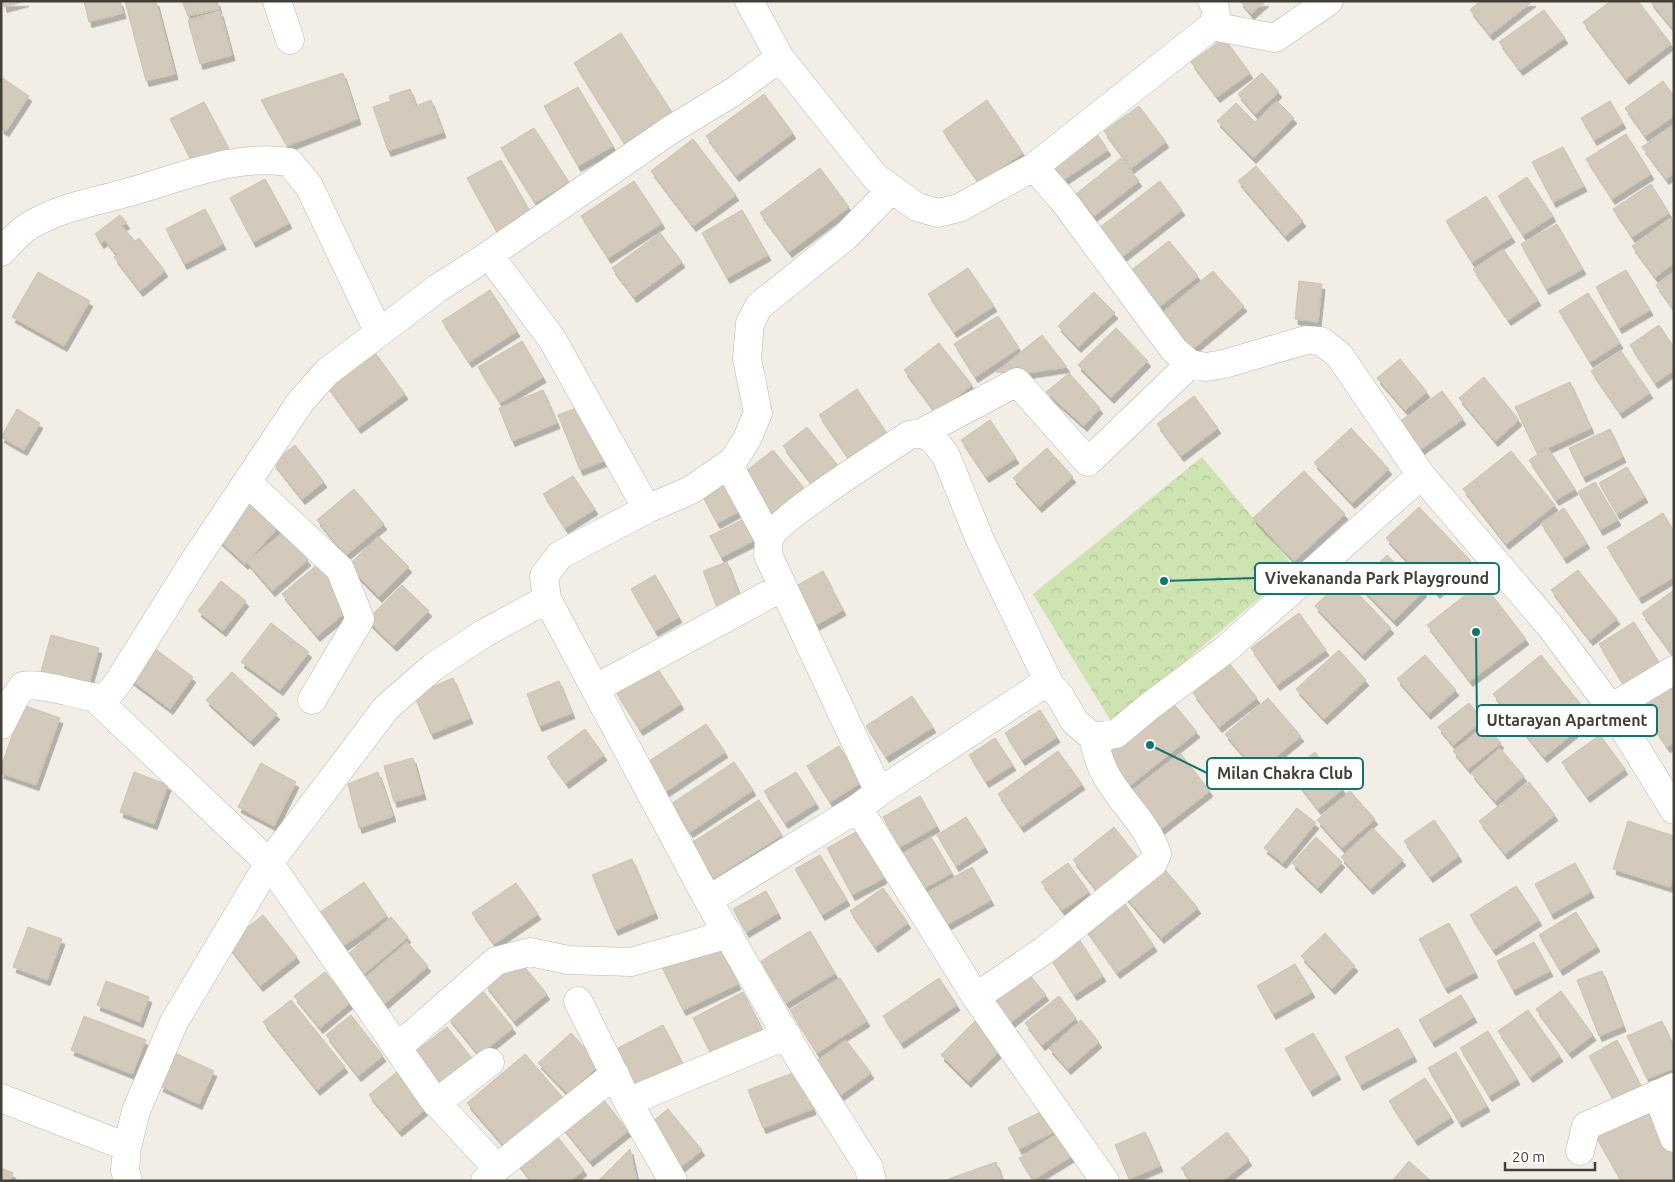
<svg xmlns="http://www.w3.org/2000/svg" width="1675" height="1182" font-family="Ubuntu,sans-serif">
	<defs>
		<pattern id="forest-crowns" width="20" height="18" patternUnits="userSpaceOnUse" patternTransform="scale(1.25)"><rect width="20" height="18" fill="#cde4b1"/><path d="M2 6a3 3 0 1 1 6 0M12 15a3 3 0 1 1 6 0" fill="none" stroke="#b1c599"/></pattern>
		<filter id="shadow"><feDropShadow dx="3" dy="5.5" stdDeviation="0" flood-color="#0004"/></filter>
	</defs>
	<rect width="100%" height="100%" fill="#f2eee6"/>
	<path fill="url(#forest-crowns)" d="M1202 457 1295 568 1112 723 1033 594Z"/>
	<path fill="#d3cabc" stroke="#cdc2b0" filter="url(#shadow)" d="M3 1H26L4 7Z
		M84 1H120L123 13 89 22Z
		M125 1H156L175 74 146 81Z
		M182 1H217L219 9 188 16Z
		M1240 1H1266L1251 14Z
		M1480 1H1533L1490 35 1470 10Z
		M1611 1H1638L1671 44 1626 79 1583 22Z
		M1650 1H1674V30Z
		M1544 10 1565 38 1520 70 1499 42Z
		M220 11 232 55 200 64 188 20Z
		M621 33 673 114 625 144 574 63Z
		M1224 38 1250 73 1217 97 1191 62Z
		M343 73 358 119 287 146 261 100Z
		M1262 73 1279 92 1255 114 1238 94Z
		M1 77 29 96 6 131 1 128Z
		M1663 81 1674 96V116L1645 136 1625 108Z
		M578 87 613 146 578 166 544 106Z
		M410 89 416 106 431 100 443 132 388 151 373 107 391 101 389 96Z
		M764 94 793 133 736 176 706 136Z
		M987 100 1023 153 979 183 943 131Z
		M1277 101 1294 118 1253 158 1217 121 1236 103 1255 122Z
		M1610 101 1623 123 1594 140 1581 118Z
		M204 102 229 149 194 166 170 119Z
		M1139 106 1166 142 1131 168 1104 131Z
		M1674 124V173L1666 179 1642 147Z
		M534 128 569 182 535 203 501 148Z
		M1095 131 1108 150 1062 181 1049 161Z
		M1626 134 1651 174 1612 199 1586 159Z
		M693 139 736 195 693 226 651 171Z
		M1563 147 1584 186 1553 202 1532 162Z
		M1121 158 1139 181 1094 216 1076 194Z
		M501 160 532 215 498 234 467 178Z
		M1256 166 1303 221 1285 236 1238 181Z
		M820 168 849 207 789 252 760 213Z
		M1527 177 1553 216 1523 235 1498 196Z
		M265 179 289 223 253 242 230 198Z
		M634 181 662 223 608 258 581 216Z
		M1160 181 1182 210 1122 257 1099 228Z
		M1651 184 1669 213 1632 237 1613 209Z
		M1486 196 1512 237 1472 262 1446 221Z
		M205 209 223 244 184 264 166 229Z
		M742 210 768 255 727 278 702 233Z
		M120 215 127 223 122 226 135 241 139 238 165 271 140 291 114 257 117 255 105 240 101 243 95 234Z
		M1670 218 1674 223V263L1655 277 1632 246Z
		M1557 224 1583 269 1546 289 1521 244Z
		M660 233 682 262 634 297 612 268Z
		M1169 241 1198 276 1158 308 1129 272Z
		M1503 249 1538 300 1508 320 1473 269Z
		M968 268 994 306 954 332 928 294Z
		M1626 270 1650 310 1619 328 1596 287Z
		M1213 271 1244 306 1193 349 1162 313Z
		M38 272 90 301 64 346 12 317Z
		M1674 272V310L1656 285Z
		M1299 281 1322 284 1318 322 1295 319Z
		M490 290 517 331 469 362 442 321Z
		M1094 292 1115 313 1078 347 1058 326Z
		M1588 293 1620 343 1590 362 1559 311Z
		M998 316 1019 348 975 377 954 344Z
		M1659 325 1674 347V370L1655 383 1630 345Z
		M1116 328 1148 361 1111 398 1078 365Z
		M1042 335 1067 367 1021 374 996 372Z
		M522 341 543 377 500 403 478 367Z
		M939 343 972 385 936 413 904 370Z
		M374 351 405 394 358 428 327 385Z
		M1621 351 1650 393 1620 413 1591 371Z
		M1400 359 1427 392 1405 410 1377 378Z
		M1069 373 1100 408 1084 426 1046 392Z
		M1484 377 1519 420 1495 441 1459 398Z
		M1570 382 1591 428 1537 453 1515 407Z
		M857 389 891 439 853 465 819 415Z
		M543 390 557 423 512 441 499 408Z
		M1442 391 1463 419 1416 453 1395 425Z
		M1194 396 1218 428 1181 456 1157 424Z
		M587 404 609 459 580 470 558 415Z
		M17 409 40 423 24 450 1 437Z
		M990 420 1016 458 986 477 961 440Z
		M807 427 840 468 815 488 783 446Z
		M1351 428 1389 469 1352 503 1314 463Z
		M1610 429 1623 457 1583 477 1569 448Z
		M295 445 324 482 302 499 273 462Z
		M1047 448 1073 477 1039 507 1013 478Z
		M1548 448 1575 489 1556 500 1529 460Z
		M773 450 804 488 772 514 741 475Z
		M1511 451 1555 505 1506 544 1463 489Z
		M1627 467 1645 497 1617 514 1599 483Z
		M1304 471 1345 514 1294 561 1253 518Z
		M573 476 595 509 565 528 543 494Z
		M1595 482 1618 520 1600 530 1578 492Z
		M726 483 740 511 717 523 702 495Z
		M354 489 384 524 346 555 317 520Z
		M256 495 284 521 245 564 217 538Z
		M1419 507 1471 561 1437 593 1386 538Z
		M1564 508 1587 543 1564 558 1541 523Z
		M1663 513 1674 531V577L1639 598 1607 547Z
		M744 519 755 540 721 557 710 536Z
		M283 532 308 560 272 591 247 562Z
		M378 536 409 567 379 597 348 566Z
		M1387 555 1424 591 1394 621 1358 584Z
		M727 562 741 599 717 608 703 571Z
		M317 565 352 607 317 636 282 594Z
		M1578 570 1617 619 1590 640 1551 590Z
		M823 571 843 610 814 626 794 587Z
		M655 575 679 617 655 631 631 589Z
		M1343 578 1391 628 1362 655 1315 606Z
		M221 581 246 601 223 631 198 611Z
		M1482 582 1526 639 1470 681 1427 625Z
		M402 585 429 611 394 646 367 620Z
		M1674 590V657L1642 613Z
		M1299 613 1326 650 1277 685 1251 648Z
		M1634 622 1662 667 1626 689 1599 644Z
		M271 623 309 652 280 690 241 662Z
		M51 635 99 648 88 688 40 675Z
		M154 648 193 677 170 709 130 679Z
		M1339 650 1366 680 1324 719 1296 689Z
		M1425 655 1456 690 1428 714 1397 679Z
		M1541 655 1592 718 1544 757 1493 694Z
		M1230 664 1257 698 1219 727 1193 693Z
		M656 666 681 704 640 730 616 692Z
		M232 672 277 714 251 741 206 700Z
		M453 678 470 718 431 734 414 695Z
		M559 681 572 713 539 726 527 694Z
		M1674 684V743L1667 747 1636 701Z
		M912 696 933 727 886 757 866 726Z
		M1268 698 1301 736 1258 772 1225 734Z
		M1173 703 1197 732 1127 788 1103 758Z
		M1469 703 1483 720 1453 745 1438 727Z
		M23 705 60 718 36 785 1 773V767Z
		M1040 710 1057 737 1022 760 1005 733Z
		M706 724 725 752 665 792 646 763Z
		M1485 725 1501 743 1468 769 1453 751Z
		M585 729 604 755 566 783 547 757Z
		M1600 735 1625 769 1587 797 1562 762Z
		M995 738 1013 765 986 782 969 755Z
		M839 746 862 782 830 802 807 766Z
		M1500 748 1524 776 1495 801 1471 773Z
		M1058 751 1082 784 1021 827 998 794Z
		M1315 752 1343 789 1318 809 1289 772Z
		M1180 753 1210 791 1156 833 1126 795Z
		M413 758 423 794 394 802 384 766Z
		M734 762 753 790 690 832 671 804Z
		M261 763 296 782 274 826 238 807Z
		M134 772 168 785 154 824 120 812Z
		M378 772 393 816 359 828 348 784Z
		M796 772 816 803 785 823 764 791Z
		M1529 782 1555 815 1505 854 1479 821Z
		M1350 791 1375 819 1342 848 1317 820Z
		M920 796 937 826 900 847 883 817Z
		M759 800 782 835 714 878 691 843Z
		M1297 808 1316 823 1283 863 1264 848Z
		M966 817 985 847 956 866 937 835Z
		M1434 820 1459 856 1430 877 1404 841Z
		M1628 821 1674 836V876L1670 887 1613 869Z
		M1114 827 1140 860 1099 893 1073 860Z
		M1373 828 1403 860 1370 889 1341 857Z
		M858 831 884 878 852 895 827 848Z
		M931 837 952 873 925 888 904 853Z
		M1316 837 1342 862 1318 888 1292 863Z
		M820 855 847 900 822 915 795 869Z
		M632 859 655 913 615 930 592 875Z
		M1068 863 1089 892 1062 910 1041 882Z
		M1575 863 1591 892 1551 914 1535 884Z
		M1161 865 1198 908 1161 938 1125 896Z
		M972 867 991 900 945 926 926 893Z
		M364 882 387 916 336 951 313 917Z
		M516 883 538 914 494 944 472 913Z
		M1516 886 1539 920 1493 950 1470 915Z
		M883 888 908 923 875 947 850 911Z
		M766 891 778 913 746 932 733 909Z
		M1123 901 1154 946 1117 973 1085 928Z
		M1576 912 1597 946 1560 970 1539 935Z
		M263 915 297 957 260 986 227 944Z
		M391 917 408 937 357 980 340 961Z
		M1449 923 1475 972 1445 988 1419 939Z
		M28 927 62 939 47 980 13 967Z
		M810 931 835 973 786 1003 761 961Z
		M1075 933 1103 976 1074 995 1046 951Z
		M1325 933 1355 966 1332 989 1301 956Z
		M715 938 738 984 683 1010 661 965Z
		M407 942 428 966 381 1007 360 982Z
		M1534 942 1550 971 1513 990 1497 961Z
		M517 958 547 994 514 1021 485 984Z
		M1295 964 1312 992 1273 1014 1257 986Z
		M1024 968 1046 995 1010 1023 988 996Z
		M1602 971 1623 1026 1599 1036 1577 980Z
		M325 972 350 1003 320 1028 294 996Z
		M840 978 867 1021 817 1053 790 1010Z
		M939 978 957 1005 901 1043 883 1016Z
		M106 981 149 997 140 1022 97 1005Z
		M482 990 513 1028 479 1055 448 1017Z
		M1561 991 1593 1035 1569 1053 1536 1009Z
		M743 992 765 1034 714 1060 693 1018Z
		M1461 995 1474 1017 1432 1042 1419 1020Z
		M1059 996 1076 1018 1042 1045 1025 1023Z
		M291 1000 345 1067 317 1090 263 1022Z
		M1528 1010 1560 1056 1530 1077 1498 1031Z
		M351 1015 383 1056 358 1076 326 1035Z
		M84 1016 146 1040 132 1074 71 1050Z
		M1081 1020 1099 1042 1068 1069 1049 1048Z
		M975 1021 1002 1049 968 1082 941 1055Z
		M1662 1021 1674 1048V1068L1647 1079 1627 1036Z
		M663 1025 683 1064 633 1090 612 1051Z
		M447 1027 475 1062 436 1093 407 1058Z
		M1398 1028 1414 1056 1360 1085 1345 1057Z
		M1488 1031 1517 1079 1489 1096 1460 1048Z
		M571 1033 600 1064 568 1094 538 1063Z
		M1313 1033 1338 1074 1310 1091 1285 1049Z
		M846 1040 871 1073 841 1095 816 1061Z
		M1617 1040 1641 1086 1614 1101 1589 1056Z
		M1456 1052 1487 1106 1459 1122 1428 1068Z
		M175 1053 214 1071 199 1104 160 1086Z
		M525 1054 564 1099 506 1148 467 1103Z
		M398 1071 428 1107 399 1131 369 1095Z
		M798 1071 813 1109 763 1128 748 1090Z
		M1425 1078 1451 1117 1415 1140 1389 1101Z
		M600 1095 628 1131 590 1161 561 1125Z
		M1649 1103 1674 1149V1181H1621L1594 1133Z
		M668 1109 702 1150 680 1168 647 1126Z
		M1045 1110 1056 1131 1019 1149 1008 1128Z
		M1063 1130 1077 1153 1033 1180 1019 1158Z
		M553 1131 584 1170 570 1181H531L516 1161Z
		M1145 1132 1160 1166 1129 1179 1115 1145Z
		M1227 1132 1249 1160 1223 1181H1191L1181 1168Z
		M630 1149 637 1181H598Z
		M1409 1161 1431 1181H1392Z
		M996 1162 1003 1181H943Z
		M1 1168 13 1173 10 1181H1Z"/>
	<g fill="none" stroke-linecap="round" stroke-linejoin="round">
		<defs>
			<path id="minor" d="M277 1 290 40
				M1212 26 1275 38 1329 1
				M780 58 875 177 917 207 938 213 959 208 1034 167 1212 26C1216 17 1218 10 1212 1
				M1034 167 1063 200 1174 350 1190 364 1206 367 1224 364 1306 340 1321 341 1339 355 1421 475
				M1 252C10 243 19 232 29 226 58 208 90 203 122 194 177 180 231 153 289 162L309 186 378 331
				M489 255 552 339 647 509 560 555 544 576 547 599 708 900 798 1056 869 1168 872 1181
				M921 433 1017 382 1088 462 1190 364
				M728 464 769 539
				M247 482 340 569 360 619 312 700
				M647 509 691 490 733 461 747 439 758 413 747 359 750 323 759 306 845 237 892 189
				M596 688 783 587
				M96 699 269 863 433 1099 497 1168
				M1611 708 1674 670
				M1 725 15 697 23 686C45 681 96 703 106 696 111 693 115 686 119 681L193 563 301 401 327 372 438 288 489 255 672 129 733 92 780 58 749 1
				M879 792 768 555C769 550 768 544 769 539 776 519 886 451 909 435L921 433 934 440 946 456 980 540 1050 685
				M858 808 976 997 1105 1181
				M708 900 858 808 879 792 1036 689 1050 685 1060 696 1075 722 1093 737 1116 734 1151 705 1225 650 1421 475 1551 627 1611 708 1674 810
				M976 997 1046 949 1153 863 1157 854C1147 823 1121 803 1106 775 1099 763 1096 750 1093 737
				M578 1001 628 1102 673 1181
				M398 1047 496 961 530 952 568 960 631 962 729 934
				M1657 1094 1674 1138
				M1 1098 127 1147
				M628 1102 787 1035
				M436 1103 490 1062
				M1580 1151 1586 1126 1674 1087
				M128 1181 125 1170 127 1147 136 1111 174 1022 269 863 386 708 433 667 483 634 547 599
				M485 1181 497 1168 615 1074"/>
		</defs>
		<use href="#minor" stroke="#bdb6a9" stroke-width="29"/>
		<use href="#minor" stroke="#fff" stroke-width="28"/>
	</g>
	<path fill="none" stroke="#0f766e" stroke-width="2" d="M1164 581L1255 578M1476 632L1477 721M1150 745L1207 773"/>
	<g fill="#0f766e" stroke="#fff" stroke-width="2">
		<circle cx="1164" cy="581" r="5"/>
		<circle cx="1476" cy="632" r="5"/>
		<circle cx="1150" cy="745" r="5"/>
	</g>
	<g fill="#fff" stroke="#0f766e" stroke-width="2">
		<rect x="1255" y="563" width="244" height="31" rx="5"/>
		<rect x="1477" y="705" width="180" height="31" rx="5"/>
		<rect x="1207" y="758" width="156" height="31" rx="5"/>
	</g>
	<g font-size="16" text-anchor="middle" font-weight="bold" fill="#443f36">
		<text x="1377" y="584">Vivekananda Park Playground</text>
		<text x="1567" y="726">Uttarayan Apartment</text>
		<text x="1285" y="779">Milan Chakra Club</text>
	</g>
	<rect width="1675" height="1182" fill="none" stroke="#443f36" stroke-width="5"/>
	<path d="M1505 1162v8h90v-8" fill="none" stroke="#443f36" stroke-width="2.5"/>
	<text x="1512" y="1162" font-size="15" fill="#443f36" stroke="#ffffff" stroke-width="4" paint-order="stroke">20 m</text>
</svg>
